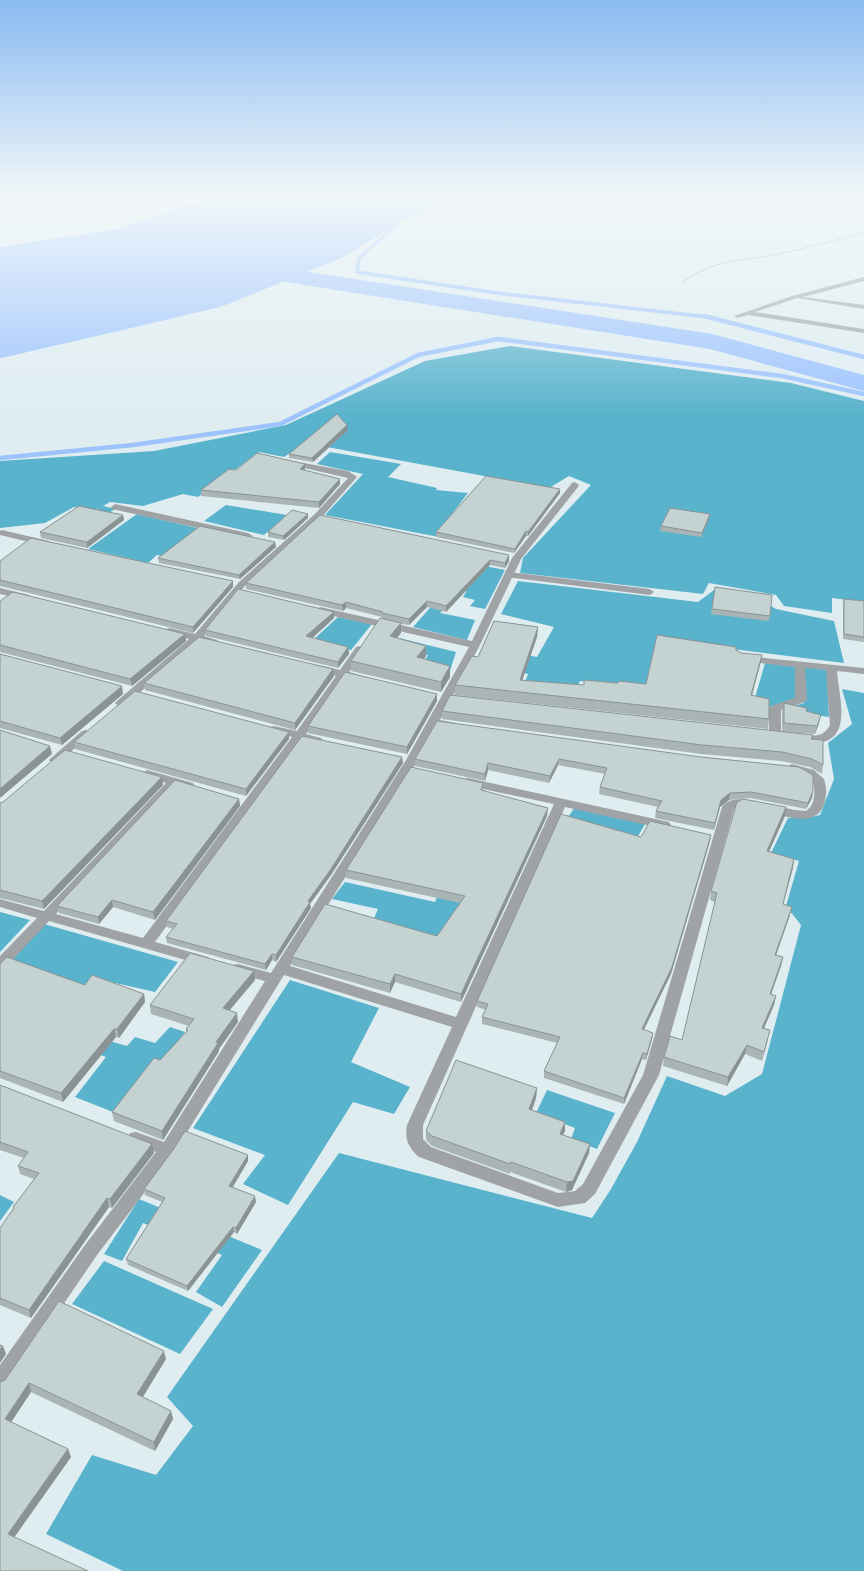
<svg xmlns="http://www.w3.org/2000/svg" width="864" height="1571" font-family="'Varela Round',sans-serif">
	<rect width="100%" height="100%" fill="#dfedf1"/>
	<path fill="#59b3cc" d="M510 346 791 383 864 401V602L832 598V613L784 606 776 595 709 583 703 594 520 573 523 558 591 485 569 476 549 488 305 443 284 457 259 452 198 497 183 494 143 506 110 502 103 506 115 509 93 524 92 514 98 508 92 511 74 507 45 523 0 528V461L154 451 286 425 425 361Z
		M330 452 401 464 388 477 437 488 436 490 468 493 448 519 511 551 325 515 363 474 317 464Z
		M226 505 287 515 264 535 204 521Z
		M137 514 197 528 174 559 157 555 148 563 88 549Z
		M460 561 505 570 485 609 470 606 475 600 463 597 466 592Z
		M518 581 698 602 714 590 757 597 776 609 834 621 844 663 684 643 670 691 580 681 568 705 518 701 528 674 480 665 493 649 537 657 554 627 501 614Z
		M436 601 448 605 440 613 475 620 467 640 413 627Z
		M338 617 372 624 351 650 312 641Z
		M399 638 456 652 449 674 421 667 428 655 394 646Z
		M765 663 796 667 795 699 769 707 712 703 754 701Z
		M805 667 827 670 829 717 781 710 804 703Z
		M842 689 864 693V1571H123L46 1534 92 1455 156 1475 193 1426 167 1397 339 1153 592 1218 611 1189 637 1142 667 1076 725 1096 762 1074 801 925 786 906 799 861 771 853 788 818H806L820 815 834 779 828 743 852 724Z
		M575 807 645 824 637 838 566 820Z
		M446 871 460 903 418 984 372 923 378 909 332 899 345 882 435 902Z
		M0 912 30 920 0 952Z
		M44 924 178 962 155 992 93 978 81 987 10 962Z
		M290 980 379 1008 351 1062 410 1087 394 1114 353 1102 288 1205 243 1184 265 1155 193 1128Z
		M170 1027 185 1032 162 1061 113 1112 75 1097 106 1057 53 1038 75 1031 127 1046 135 1037 155 1043Z
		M547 1090 615 1113 597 1149 571 1139 575 1128 536 1113Z
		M0 1195 14 1202 0 1221Z
		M139 1199 262 1250 222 1307 196 1292 222 1255 143 1223 122 1261 104 1254Z
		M104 1261 213 1309 180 1354 72 1304Z"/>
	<path fill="#9cc3fe" d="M215 196H468L394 223 342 256 221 305 0 356V247L117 229Z"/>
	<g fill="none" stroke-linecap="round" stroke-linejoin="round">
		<path stroke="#9cc3fe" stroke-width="3.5" d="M169 317 221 305 342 256 395 223 397 224 359 258 357 272 497 293 708 317"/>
		<path stroke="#9cc3fe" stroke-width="4.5" d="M704 316 864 357
			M0 356 173 316
			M0 458 133 445 280 424 418 355 498 339 782 376 864 394"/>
		<path fill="#9cc3fe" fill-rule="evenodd" d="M231 260 712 334 864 375V391L710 349 223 272 220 267 223 262Z"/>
		<path stroke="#7f888b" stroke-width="1" stroke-dasharray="1.5 1" stroke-linecap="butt" d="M827 196 864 206
			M683 282C713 259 742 261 778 254 807 248 835 240 864 233"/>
		<path fill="#9fa3a6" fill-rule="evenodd" d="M509 572 650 589 654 592 650 595 506 577V573Z"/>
		<path fill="#9fa3a6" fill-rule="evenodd" d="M864 277V281L803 297 864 305V309L797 298 755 312 864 329V333L748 315 737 318 734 316 792 296Z
			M287 460 348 471 357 477 321 518 245 586 204 636 217 640 218 642 217 644 213 645 199 642 125 705H117L115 703 117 701 189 639 166 633 165 631 166 629 170 628 195 634 239 582 315 514 348 478 287 464Z
			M575 482 579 485 578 487 521 559 480 645 440 720 456 723 458 725 452 728 436 726 418 760 290 966 456 1017 554 804 464 785 462 782 464 779 468 778 669 822 671 825 669 828 665 829 565 807 423 1125V1139L431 1147 558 1193 575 1191 583 1184 643 1075 722 807C729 797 745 799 755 801L757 804 755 807H739L734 809 659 1075 595 1194 585 1203 558 1207 419 1157C409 1148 404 1139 407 1125L452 1027 284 975 173 1155 97 1255 7 1387 0 1390V1365L85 1245 156 1152 130 1143 128 1138 130 1133 136 1132 164 1142 265 981 233 973 231 969 233 965 238 964 271 973 406 760 469 647 320 613 315 610 320 607 472 641 512 558 572 483Z
			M115 504 248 533 253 536 248 539 112 509 111 507Z
			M2 530 49 541 51 543 46 546 0 535V531Z
			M0 588 29 595 31 597 26 600 0 594Z
			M360 646 365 649 349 672 362 676 363 678 358 681 345 678 306 734 321 738 323 740 321 742 317 743 302 740 155 942 208 957 210 960 208 963 203 965 49 921 5 968 0 970V956L37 918 0 907V899L44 911 166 783 143 777 141 774 147 770 193 783 195 786 189 790 176 786 56 914 143 938 292 737 270 731 268 729 270 727 274 726 297 731 336 676 314 670 313 668 314 666 318 665 340 670 356 647Z
			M746 656 864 668V674L837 671C839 698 854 742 814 743 807 743 794 743 790 738 799 727 819 746 830 725L826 670 805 668 807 700 805 702 781 710V735L779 737H771L769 735V708L771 706 795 698V667L742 661 741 659Z
			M86 730 92 733 90 735 59 762H51L49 760 51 758 82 731Z
			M792 764 814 770 824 779C827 788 827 798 823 807 813 828 784 816 767 811L765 808 771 804 794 810 806 811C816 805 815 790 813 780L803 774 788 771 786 768Z"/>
	</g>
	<path fill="#a9b5b5" d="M348 430 313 462 289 458V454Z
		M236 470H305H304L340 479V484L319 508 201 496V490Z
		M560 493 528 536H526L514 553 436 537V532Z
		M308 514V518L284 540 268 537V532Z
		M710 514 709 519 701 537 660 531 661 526Z
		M123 515 124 520 87 548 41 538 40 532Z
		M275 542 276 547 240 579 159 563 158 558Z
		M509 555V561L505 568 490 565 446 612 427 607 409 625 401 624V633L397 638 426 646V656L424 659 450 677 441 692 351 671V661L382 619V617L346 608 343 611 246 589V583Z
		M0 561 233 587 193 633 0 586Z
		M715 587 772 595 769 621 711 614Z
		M844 599 864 601V642L843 639V604Z
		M0 601 185 634 186 641 132 686 0 652Z
		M334 618 312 638 348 647 349 654 338 668 206 636 205 630Z
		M538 627 537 637 522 680 584 685 618 683 646 684 736 650 760 665 752 696 769 719 768 729 455 695V685L478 657Z
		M0 654 123 694 62 745 0 728Z
		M334 676 295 730 145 690 144 683Z
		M437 694V701L407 754 308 733V726Z
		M784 703 806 711 819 723 815 734 782 732V712Z
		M442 711 812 740 823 765 822 774 810 767 781 761 701 754 442 719Z
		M437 721 813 791 812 798 806 809 750 798 729 800 720 807 714 830 655 818 656 811 658 807 599 794 600 787 605 774 558 765 549 783 488 770 485 781 415 766V759Z
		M289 739 246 796 75 749 74 742Z
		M402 757 403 763 331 875 310 904 311 908 276 962 272 960 266 970 167 943 166 937 173 929 167 927 166 921Z
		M483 783V790L547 816 461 1002 395 982 390 993 292 965V957L437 936 460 903 346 878V870Z
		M163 785 44 909 0 898V803Z
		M239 799 240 806 155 920 113 907 99 924 59 913 57 906Z
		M785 816 769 852 793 868 783 904 790 915 776 955 783 957 781 966 771 994 776 996 774 1005 764 1028 768 1040 762 1061 745 1054 727 1086 663 1066 664 1057 682 1040 715 902 710 900 711 891Z
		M711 835 710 841 671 974 644 1030 653 1033 652 1039 646 1060 642 1059 624 1104 544 1078V1071L557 1043 482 1024V1017L486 1010 477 1007V1001L641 837Z
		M0 964 85 985 144 994 145 1002 119 1038 116 1037 63 1102 0 1078Z
		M254 971 255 980 229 1010 238 1022 219 1049V1051L163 1140 114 1121 112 1112 160 1060 186 1033V1029L189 1026 151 1014 150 1005Z
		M0 1085 154 1153 112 1208 109 1207 31 1318 0 1305V1228L13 1209V1207L34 1179 20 1174 18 1166 24 1158 0 1150Z
		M537 1088 536 1098 532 1110 565 1122V1131L563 1135 589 1153 572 1190 566 1192 510 1172V1174L432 1146 426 1140V1131Z
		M248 1155V1161L232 1187 256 1202 237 1234 234 1232 188 1291 128 1265 126 1259 162 1202 145 1195 144 1189Z
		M166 1359 143 1397 171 1411 173 1419 155 1451 31 1392 11 1422 68 1449 71 1457 14 1537 0 1571V1382Z"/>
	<path fill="#899393" d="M347 425 348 430 313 462 312 458Z
		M305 464V470L300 474V469Z
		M340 479V484L319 508V502Z
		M560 489V493L528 536V532Z
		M308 514V518L284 540 283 536Z
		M710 514 709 519 701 537 702 533Z
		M123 515 124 520 87 548V542Z
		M526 531V536L514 553 515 549Z
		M275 542 276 547 240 579 239 575Z
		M509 555V561L505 568V563Z
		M490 560V565L446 612V606Z
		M233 581V587L193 633V627Z
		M427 601V607L409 625V619Z
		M346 602V608L343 611 342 605Z
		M334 612V618L307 643 306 636Z
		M401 623V633L390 646V636Z
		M538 627 537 637 519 690 520 680Z
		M185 634 186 641 132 686 130 679Z
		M426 646V656L417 668V657Z
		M348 647 349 654 338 668V662Z
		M762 655 760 665 749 705 751 695Z
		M450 666V677L441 692V682Z
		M333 669 334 676 295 730V723Z
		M122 686 123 694 62 745 60 738Z
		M437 694V701L407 754V747Z
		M821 715 819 723 815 734 817 726Z
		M289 732V739L246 796V789Z
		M50 746 52 754 0 798V789Z
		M402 757 403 763 331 875 310 904 311 908 276 962V955L308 901Z
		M559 759 558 765 549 783 550 776Z
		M488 763V770L485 781V774Z
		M162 777 163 785 44 909 42 901Z
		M813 791 812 798 806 809 808 803Z
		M730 793 729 800 720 807 714 830 715 823 721 800Z
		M239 799 240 806 155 920 153 912Z
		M786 807 785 816 765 860 767 851Z
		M548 808 547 816 461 1002V994Z
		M711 835 710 841 671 974 641 1035 642 1029Z
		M794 859 793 868 781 912 783 904Z
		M112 900 113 907 99 924 98 917Z
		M792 907 790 915 773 964 775 955Z
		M272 954V960L266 970 265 964Z
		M783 957 781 966 768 1003 770 994Z
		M254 971 255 980 224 1017 223 1008Z
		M395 974V982L390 993V984Z
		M144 994 145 1002 119 1038 117 1029Z
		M776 996 774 1005 760 1037 762 1028Z
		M237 1013 238 1022 219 1049V1051L163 1140 162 1131 216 1042Z
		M114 1029 116 1037 63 1102 61 1093Z
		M653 1033 652 1039 646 1060 647 1054Z
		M747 1045 745 1054 727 1086 728 1077Z
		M643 1053 642 1059 624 1104V1098Z
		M537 1088 536 1098 529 1119V1109Z
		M565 1122V1131L559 1143 560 1134Z
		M152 1144 154 1153 112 1208 110 1199Z
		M590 1144 589 1153 572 1190 566 1192 567 1182Z
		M248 1155V1161L230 1192 229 1186Z
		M255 1196 256 1202 237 1234 236 1228Z
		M107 1198 109 1207 31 1318 29 1310Z
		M233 1227 234 1232 188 1291 187 1286Z
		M3 1346 6 1354 0 1363V1350Z
		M164 1351 166 1359 139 1403 137 1394Z
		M29 1383 31 1392 8 1427 5 1419Z
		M171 1411 173 1419 155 1451 154 1442Z
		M68 1449 71 1457 11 1542 8 1534Z"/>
	<path fill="#c4d2d2" stroke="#899393" d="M337 414 347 425 312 458 289 454Z
		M257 453 305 464 300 469 340 479 319 502 201 490 229 469 236 470Z
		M486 476 560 489 528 532 526 531 515 549 436 532Z
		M79 506 123 515 87 542 40 532Z
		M670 508 710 514 702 533 661 526Z
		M292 510 308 514 283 536 268 532Z
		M320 515 509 555 505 563 490 560 446 606 427 601 409 619 382 613 383 612 346 602 342 605 246 583Z
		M200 526 275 542 239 575 158 558Z
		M31 538 233 581 193 627 0 580V561Z
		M715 587 772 595 770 616 712 609Z
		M238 589 334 612 306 636 348 647 338 662 205 630Z
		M13 592 185 634 130 679 0 645V601Z
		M844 599 864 601V637L844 634Z
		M380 618 401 623 390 636 426 646 417 657 450 666 441 682 351 661Z
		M494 621 538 627 520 680 584 685V680L618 683 619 681 646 684 657 635 736 647V650L741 653 762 655 751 695 769 699V719L455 685 472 656 478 657Z
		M199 637 333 669 295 723 144 683Z
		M0 654 122 686 60 738 0 721Z
		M345 672 437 694 407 747 308 726Z
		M135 691 289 732 246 789 74 742Z
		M450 695 813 735 811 739 823 740V765L812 759 782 752 702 745 442 711Z
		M784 703 807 708 806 711 821 715 817 726 784 723Z
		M437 721 701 757 799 767 813 775V791L808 803 751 792 730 793 721 800 715 823 656 811 662 801 600 787 607 768 559 759 550 776 488 763 485 774 415 759Z
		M0 730 50 746 0 789Z
		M302 736 402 757 331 869 308 901 310 902 276 955 272 954 265 964 166 937 177 924 166 921Z
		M65 750 162 777 42 901 0 890V803L3 802Z
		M411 767 483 783 481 790 548 808 461 994 395 974 390 984 292 957 325 904 437 936 465 896 346 870Z
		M175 780 239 799 153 912 112 900 98 917 57 906Z
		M743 799 786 807 767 851 794 859 783 904 792 907 775 955 783 957 770 994 776 996 762 1028 770 1030 764 1052 747 1045 728 1077 664 1057 670 1036 682 1040 717 893 711 891 737 802Z
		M561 814 641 837 650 821 711 835 672 967 642 1029 653 1033 647 1054 643 1053 624 1098 544 1071 560 1037 482 1017 488 1004 477 1001Z
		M190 953 254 971 223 1008 237 1013 216 1042 218 1043 162 1131 112 1112 154 1058 160 1060 188 1030 186 1029 194 1019 150 1005Z
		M7 957 85 985 92 975 144 994 117 1029H114L61 1093 0 1071V964Z
		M456 1060 537 1088 529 1109 565 1122 560 1134 590 1144 573 1181 567 1182 511 1162 510 1164 432 1136 426 1131Z
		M0 1085 152 1144 110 1199 107 1198 29 1310 0 1298V1228L14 1208 13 1207 39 1173 18 1166 28 1152 0 1142Z
		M185 1131 248 1155 229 1186 255 1196 236 1228 233 1227 187 1286 126 1259 165 1198 144 1189 173 1150Z
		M59 1301 164 1351 137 1394 171 1411 154 1442 29 1383 5 1419 68 1449 8 1534 88 1571H0V1382L5 1380Z
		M0 1345 3 1346 0 1350Z"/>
	<linearGradient id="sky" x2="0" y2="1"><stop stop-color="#89baf1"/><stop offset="0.47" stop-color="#f1f7f9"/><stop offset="1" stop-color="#f1f7f9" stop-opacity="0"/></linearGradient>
	<rect width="864" height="416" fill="url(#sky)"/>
</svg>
